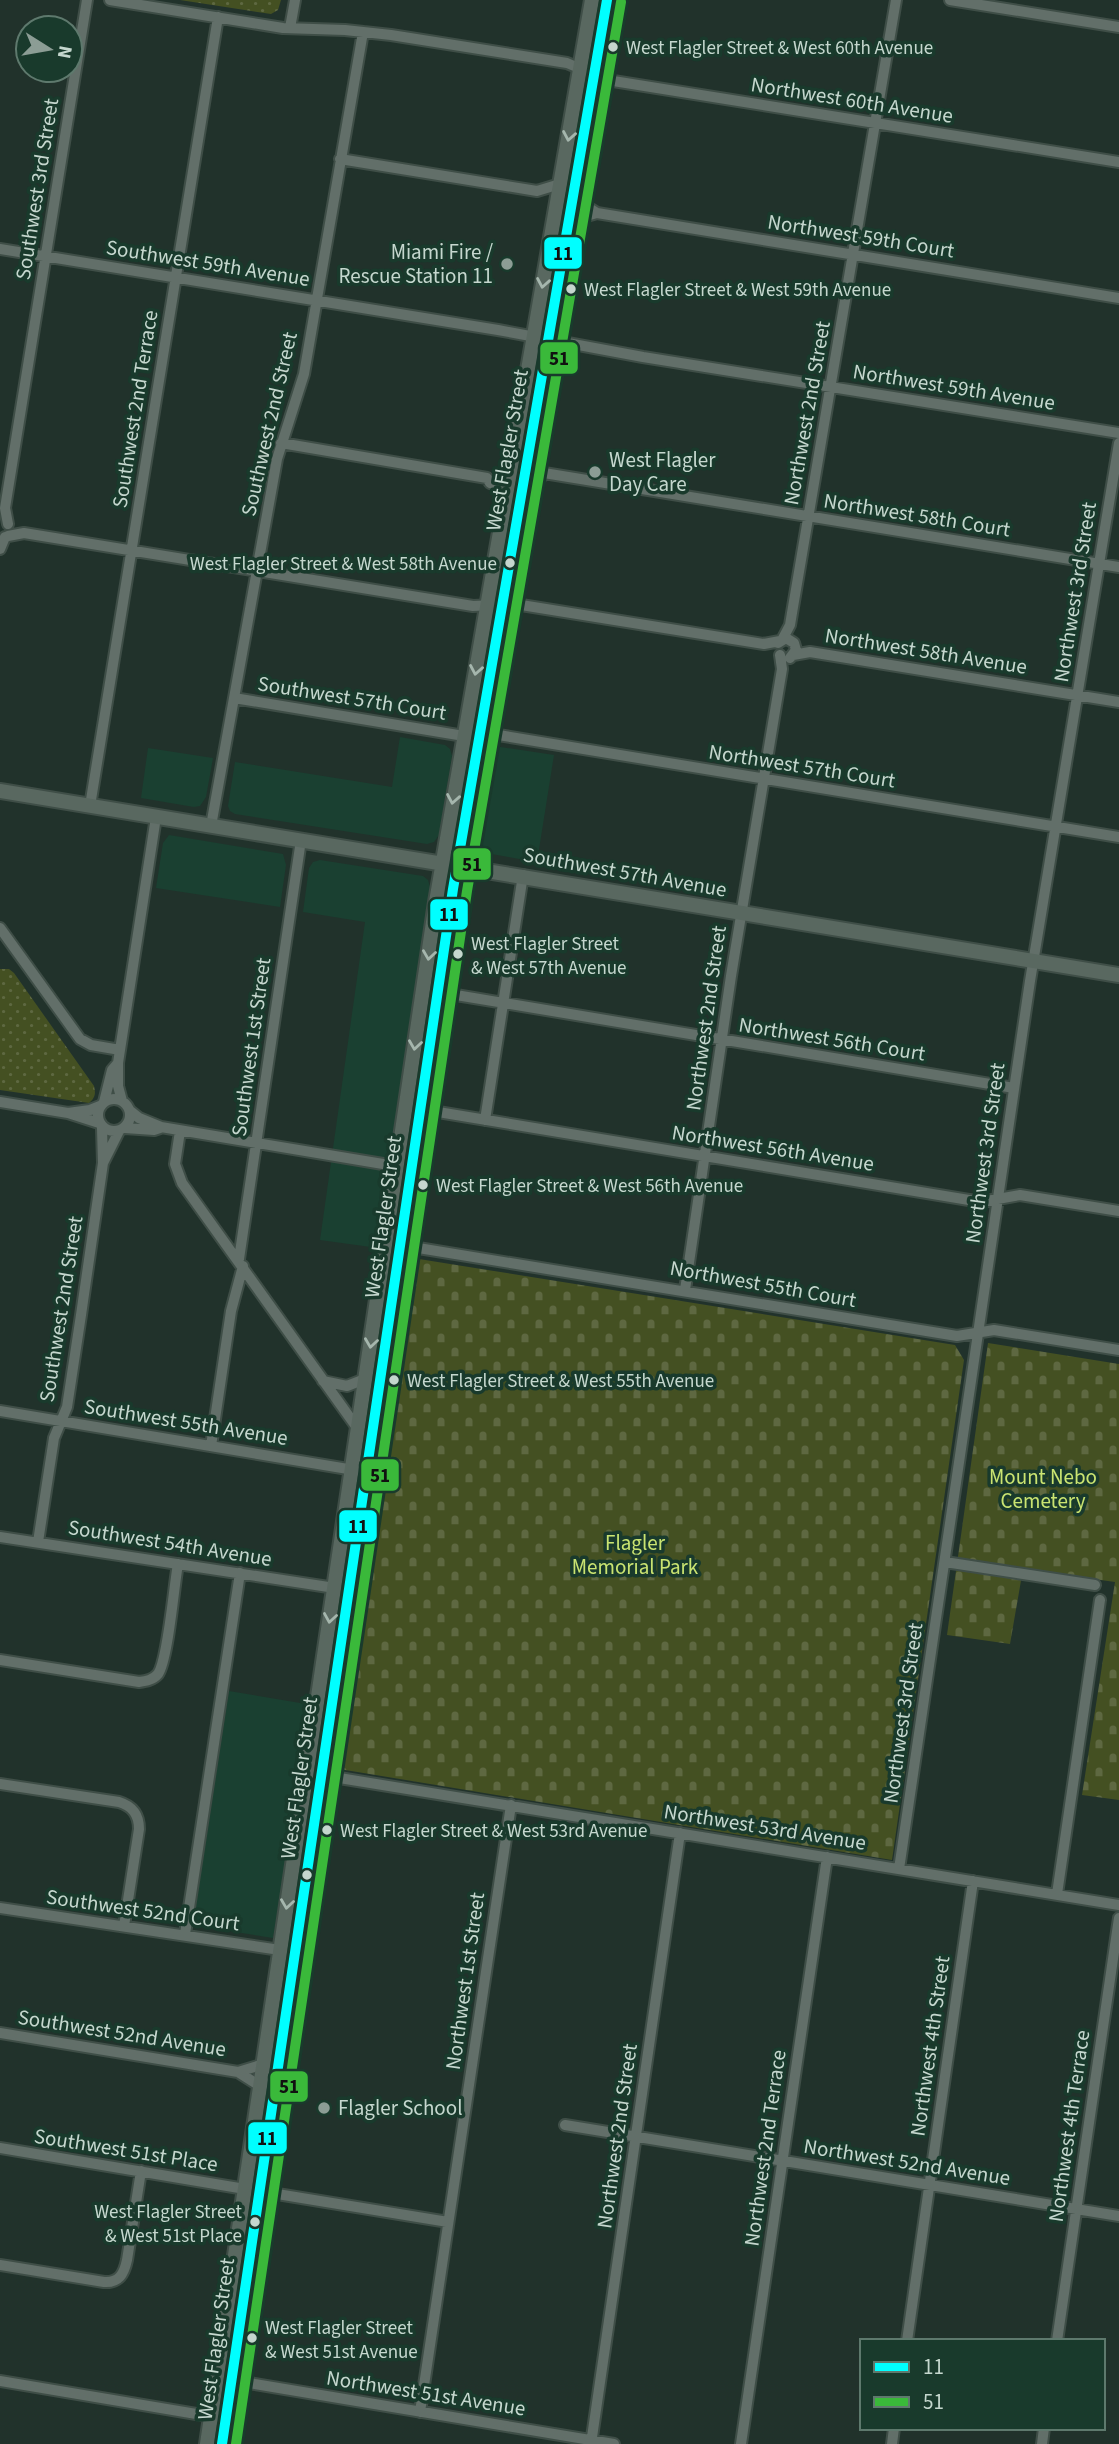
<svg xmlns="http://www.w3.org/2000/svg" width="1119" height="2444" font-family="'Source Sans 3',sans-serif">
	<defs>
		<pattern id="cemetery-stones" width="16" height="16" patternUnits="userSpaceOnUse" patternTransform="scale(1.75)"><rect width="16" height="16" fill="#445022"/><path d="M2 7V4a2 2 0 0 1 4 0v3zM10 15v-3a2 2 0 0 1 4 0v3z" fill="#5e6841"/></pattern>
		<pattern id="park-dots" width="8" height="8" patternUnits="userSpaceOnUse" patternTransform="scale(1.75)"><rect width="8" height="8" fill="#445022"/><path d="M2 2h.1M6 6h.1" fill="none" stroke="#5e6841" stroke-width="1.8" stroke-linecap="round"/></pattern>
	</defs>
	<rect width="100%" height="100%" fill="#21322b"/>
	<path fill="#1a4031" d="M400 737 445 745 450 749 452 756 439 835 434 842 427 844 235 814 230 811 228 806 235 762 392 787Z
		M494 746 554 755 537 862 480 852 473 849 470 842 485 756 488 749Z
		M148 748 213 758 206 797 200 806 194 807 141 798Z
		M169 835 283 854 286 865 280 907 156 888 163 843Z
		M320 860 423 876 428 880 430 887 378 1248 320 1240 365 922 303 912 309 868 313 862Z
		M229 1691 312 1705 273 1938 193 1925Z"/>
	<path fill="url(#cemetery-stones)" d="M419 1259 955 1345 964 1360 892 1860 333 1768 406 1267Z
		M988 1343 1119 1364V1800L1082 1795 1115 1582 1023 1569 1010 1644 947 1635Z"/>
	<path fill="url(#park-dots)" d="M180 0H281L278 10 271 14Z
		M0 969H9L14 973 94 1086C96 1094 95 1098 89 1103L0 1090Z"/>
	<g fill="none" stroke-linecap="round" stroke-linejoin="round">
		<defs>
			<path id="street" d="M110 0 283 28 345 30 391 35 567 63 607 80 1119 162
				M950 0 1119 27
				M290 28 295 0
				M340 159 537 191 560 184
				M573 198 597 213
				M569 221 597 213 1119 298
				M0 249 498 330 643 357 1119 433
				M281 443 487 478 490 483 507 489
				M524 481 541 477 544 473 1119 567
				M8 524 5 508 87 0
				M8 536 24 533 473 606 515 604 764 644 780 641
				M0 549 5 537
				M782 640 790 625 792 613 896 0
				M778 643 786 638 794 643 796 650 790 658
				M793 655 810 652 1119 702
				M234 698 464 736
				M480 732 1119 837
				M90 806 218 17
				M211 826 277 459 304 374 363 32
				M0 928 80 1039 91 1045 120 1050
				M438 992 1014 1088
				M98 1115a16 16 0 1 1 32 0a16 16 0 1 1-32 0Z
				M122 1101 118 1086V1063L156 817
				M0 1102 68 1113 99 1123
				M104 1102 112 1070 118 1063
				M420 1109 981 1202 1020 1195 1119 1211
				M129 1110 139 1118 161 1127 383 1164 397 1169
				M68 1113 90 1110 100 1106
				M485 1120 523 875
				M125 1128 154 1130 160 1128
				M180 1131 175 1164 182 1183 358 1429
				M103 1163 119 1131
				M400 1245 957 1336 994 1330 1119 1350
				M239 1259 301 840
				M685 1290 731 976 782 669 780 655
				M323 1381 347 1386 365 1379
				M0 1411 366 1472
				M211 1446 231 1311 243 1266
				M0 1537 335 1588
				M38 1542 54 1438 67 1407 81 1315 103 1163 102 1128
				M945 1562 1095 1585
				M0 1660 139 1682C146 1681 153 1680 158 1674 168 1660 174 1585 178 1564
				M321 1775 1119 1905
				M0 1784 119 1802C132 1806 139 1814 139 1829L124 1926
				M899 1869 1030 981 1119 443
				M1057 1894 1100 1600
				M0 1908 280 1950
				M185 1934 240 1573
				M0 2033 238 2072 260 2086
				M238 2072 264 2064
				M565 2125 1119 2216
				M0 2148 245 2189
				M259 2191 448 2222
				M0 2265 104 2282C119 2283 124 2274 127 2260L141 2171
				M907 2341 973 1881
				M1057 2341 1119 1918
				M231 2380 614 2444
				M0 2381 226 2419
				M420 2412 511 1805
				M591 2444 680 1833
				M741 2444 827 1857
				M892 2444 894 2428
				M1042 2444 1044 2428"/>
			<path id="secondary" d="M0 791 1119 975
				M207 2444 436 902 592 0
				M222 2444 453 889 607 0"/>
		</defs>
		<use href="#street" stroke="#3f4e47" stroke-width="14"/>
		<use href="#secondary" stroke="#3f4e47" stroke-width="18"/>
		<use href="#street" stroke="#626f69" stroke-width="10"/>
		<use href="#secondary" stroke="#596860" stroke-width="14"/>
		<defs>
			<path id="bus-1" d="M222 2444 453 889 607 0"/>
			<path id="bus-2" d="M236 2444 467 891 621 2"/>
		</defs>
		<use href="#bus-1" stroke="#193a2c" stroke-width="16"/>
		<use href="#bus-2" stroke="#193a2c" stroke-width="16"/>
		<use href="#bus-1" stroke="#0ff" stroke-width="10"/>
		<use href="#bus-2" stroke="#3ab93a" stroke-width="10"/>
	</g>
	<defs><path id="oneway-chevron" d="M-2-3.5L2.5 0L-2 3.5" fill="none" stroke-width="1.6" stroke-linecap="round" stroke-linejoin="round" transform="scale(1.75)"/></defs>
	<g stroke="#a5b6ad">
		<use href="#oneway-chevron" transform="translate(569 136) rotate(100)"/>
		<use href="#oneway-chevron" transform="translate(543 283) rotate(100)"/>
		<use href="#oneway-chevron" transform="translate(476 670) rotate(100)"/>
		<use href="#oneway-chevron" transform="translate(453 799) rotate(100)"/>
		<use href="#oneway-chevron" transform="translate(429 955) rotate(98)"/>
		<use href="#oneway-chevron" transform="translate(415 1045) rotate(98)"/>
		<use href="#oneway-chevron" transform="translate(371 1343) rotate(98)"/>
		<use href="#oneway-chevron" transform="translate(330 1618) rotate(99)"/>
		<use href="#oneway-chevron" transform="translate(287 1904) rotate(98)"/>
	</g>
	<g fill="#c5d7ce" stroke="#193a2c" stroke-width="2.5">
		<circle cx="613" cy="47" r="6"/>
		<circle cx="571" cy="289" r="6"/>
		<circle cx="510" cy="563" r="6"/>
		<circle cx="458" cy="954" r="6"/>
		<circle cx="423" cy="1185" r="6"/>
		<circle cx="394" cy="1380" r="6"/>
		<circle cx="327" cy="1830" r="6"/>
		<circle cx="307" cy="1875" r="6"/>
		<circle cx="255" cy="2222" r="6"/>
		<circle cx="252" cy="2338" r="6"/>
	</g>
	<g fill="#8c9d95" stroke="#193a2c" stroke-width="2.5">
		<circle cx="507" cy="264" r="7"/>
		<circle cx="595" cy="472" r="7"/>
		<circle cx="324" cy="2108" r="7"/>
	</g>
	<g text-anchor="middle" stroke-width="7" stroke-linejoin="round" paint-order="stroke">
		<g font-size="19" fill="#c5d7ce" stroke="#193a2c" text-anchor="start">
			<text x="626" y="54">West Flagler Street &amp; West 60th Avenue</text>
			<text x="584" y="296">West Flagler Street &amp; West 59th Avenue</text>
			<text x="497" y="570" text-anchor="end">West Flagler Street &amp; West 58th Avenue</text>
			<text x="471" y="950">West Flagler Street<tspan x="471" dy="24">&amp; West 57th Avenue</tspan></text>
			<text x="436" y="1192">West Flagler Street &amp; West 56th Avenue</text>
			<text x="407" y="1387">West Flagler Street &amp; West 55th Avenue</text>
			<text x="340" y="1837">West Flagler Street &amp; West 53rd Avenue</text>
			<text x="242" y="2218" text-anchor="end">West Flagler Street<tspan x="242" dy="24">&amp; West 51st Place</tspan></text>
			<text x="265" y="2334">West Flagler Street<tspan x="265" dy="24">&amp; West 51st Avenue</tspan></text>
		</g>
		<g font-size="21" fill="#c5d7ce" stroke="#193a2c">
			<text transform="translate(852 100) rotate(9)" y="7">Northwest 60th Avenue</text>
			<text transform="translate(37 189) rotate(-81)" y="7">Southwest 3rd Street</text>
			<text transform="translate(861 236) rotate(9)" y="7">Northwest 59th Court</text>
			<text transform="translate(208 263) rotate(9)" y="7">Southwest 59th Avenue</text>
			<text transform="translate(954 387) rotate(9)" y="7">Northwest 59th Avenue</text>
			<text transform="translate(135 409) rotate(-81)" y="7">Southwest 2nd Terrace</text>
			<text transform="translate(807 413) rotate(-80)" y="7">Northwest 2nd Street</text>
			<text transform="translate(269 424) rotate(-77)" y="7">Southwest 2nd Street</text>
			<text transform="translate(507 450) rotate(-80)" y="7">West Flagler Street</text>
			<text transform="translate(917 515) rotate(9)" y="7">Northwest 58th Court</text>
			<text transform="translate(1075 592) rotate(-81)" y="7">Northwest 3rd Street</text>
			<text transform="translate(926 651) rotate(9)" y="7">Northwest 58th Avenue</text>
			<text transform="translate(352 698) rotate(9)" y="7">Southwest 57th Court</text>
			<text transform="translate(802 766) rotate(9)" y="7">Northwest 57th Court</text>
			<text transform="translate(625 872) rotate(10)" y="7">Southwest 57th Avenue</text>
			<text transform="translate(706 1018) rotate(-82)" y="7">Northwest 2nd Street</text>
			<text transform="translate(832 1039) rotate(9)" y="7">Northwest 56th Court</text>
			<text transform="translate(251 1047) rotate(-82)" y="7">Southwest 1st Street</text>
			<text transform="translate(773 1148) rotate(9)" y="7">Northwest 56th Avenue</text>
			<text transform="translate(985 1153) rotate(-82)" y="7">Northwest 3rd Street</text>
			<text transform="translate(383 1217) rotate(-82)" y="7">West Flagler Street</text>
			<text transform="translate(763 1284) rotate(10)" y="7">Northwest 55th Court</text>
			<text transform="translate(61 1309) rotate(-81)" y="7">Southwest 2nd Street</text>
			<text transform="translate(186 1422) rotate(9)" y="7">Southwest 55th Avenue</text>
			<text transform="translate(170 1543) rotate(9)" y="7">Southwest 54th Avenue</text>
			<text transform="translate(903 1713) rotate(-82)" y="7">Northwest 3rd Street</text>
			<text transform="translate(299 1778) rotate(-82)" y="7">West Flagler Street</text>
			<text transform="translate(765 1827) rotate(9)" y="7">Northwest 53rd Avenue</text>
			<text transform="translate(143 1910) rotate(8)" y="7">Southwest 52nd Court</text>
			<text transform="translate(465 1981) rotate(-82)" y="7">Northwest 1st Street</text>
			<text transform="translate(122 2033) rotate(9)" y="7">Southwest 52nd Avenue</text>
			<text transform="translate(930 2046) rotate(-82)" y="7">Northwest 4th Street</text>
			<text transform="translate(1069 2126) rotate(-82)" y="7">Northwest 4th Terrace</text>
			<text transform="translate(617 2136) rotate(-82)" y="7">Northwest 2nd Street</text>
			<text transform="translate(765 2148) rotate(-82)" y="7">Northwest 2nd Terrace</text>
			<text transform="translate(126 2150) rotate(9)" y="7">Southwest 51st Place</text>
			<text transform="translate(907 2162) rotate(9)" y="7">Northwest 52nd Avenue</text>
			<text transform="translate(216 2339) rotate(-82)" y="7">West Flagler Street</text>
			<text transform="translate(426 2393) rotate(9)" y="7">Northwest 51st Avenue</text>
		</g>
		<g font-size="21" fill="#c5d7ce" stroke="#193a2c" text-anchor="start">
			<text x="493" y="259" text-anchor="end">Miami Fire /<tspan x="493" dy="24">Rescue Station 11</tspan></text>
			<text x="609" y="467">West Flagler<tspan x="609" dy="24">Day Care</tspan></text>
			<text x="338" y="2115">Flagler School</text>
		</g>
		<g font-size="21" fill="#cae471" stroke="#193a2c">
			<text x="1043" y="1484">Mount Nebo<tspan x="1043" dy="24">Cemetery</tspan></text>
			<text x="635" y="1550">Flagler<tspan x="635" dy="24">Memorial Park</tspan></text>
		</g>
	</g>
	<g stroke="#193a2c" stroke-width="2.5">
		<rect x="543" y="236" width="40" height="34" rx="7" fill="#0ff"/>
		<rect x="539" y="341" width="40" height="34" rx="7" fill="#3ab93a"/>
		<rect x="452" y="847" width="40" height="34" rx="7" fill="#3ab93a"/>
		<rect x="429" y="898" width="40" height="33" rx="7" fill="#0ff"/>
		<rect x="360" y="1458" width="40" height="34" rx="7" fill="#3ab93a"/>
		<rect x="338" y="1509" width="40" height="34" rx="7" fill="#0ff"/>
		<rect x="269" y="2070" width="40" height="33" rx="7" fill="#3ab93a"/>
		<rect x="247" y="2121" width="41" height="34" rx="7" fill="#0ff"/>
	</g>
	<g font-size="19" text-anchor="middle" font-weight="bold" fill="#111">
		<text x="563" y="260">11</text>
		<text x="559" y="365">51</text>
		<text x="472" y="871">51</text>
		<text x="449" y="921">11</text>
		<text x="380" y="1482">51</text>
		<text x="358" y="1533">11</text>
		<text x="289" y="2093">51</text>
		<text x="267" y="2145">11</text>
	</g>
	<rect x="860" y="2339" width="245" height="91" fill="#193a2c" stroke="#5e796d" stroke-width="2"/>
	<rect x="874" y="2362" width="35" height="10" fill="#00ffff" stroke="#5e796d" stroke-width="2"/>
	<text x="923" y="2374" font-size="21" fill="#c5d7ce">11</text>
	<rect x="874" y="2397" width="35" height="10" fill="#3ab93a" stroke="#5e796d" stroke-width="2"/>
	<text x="923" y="2409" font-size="21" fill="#c5d7ce">51</text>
	<g transform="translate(49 49) rotate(101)"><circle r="33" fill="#193a2c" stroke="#5e796d" stroke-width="2"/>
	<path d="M0-5L12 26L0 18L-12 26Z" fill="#8c9d95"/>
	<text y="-10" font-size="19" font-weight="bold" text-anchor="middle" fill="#c5d7ce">N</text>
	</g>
</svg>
